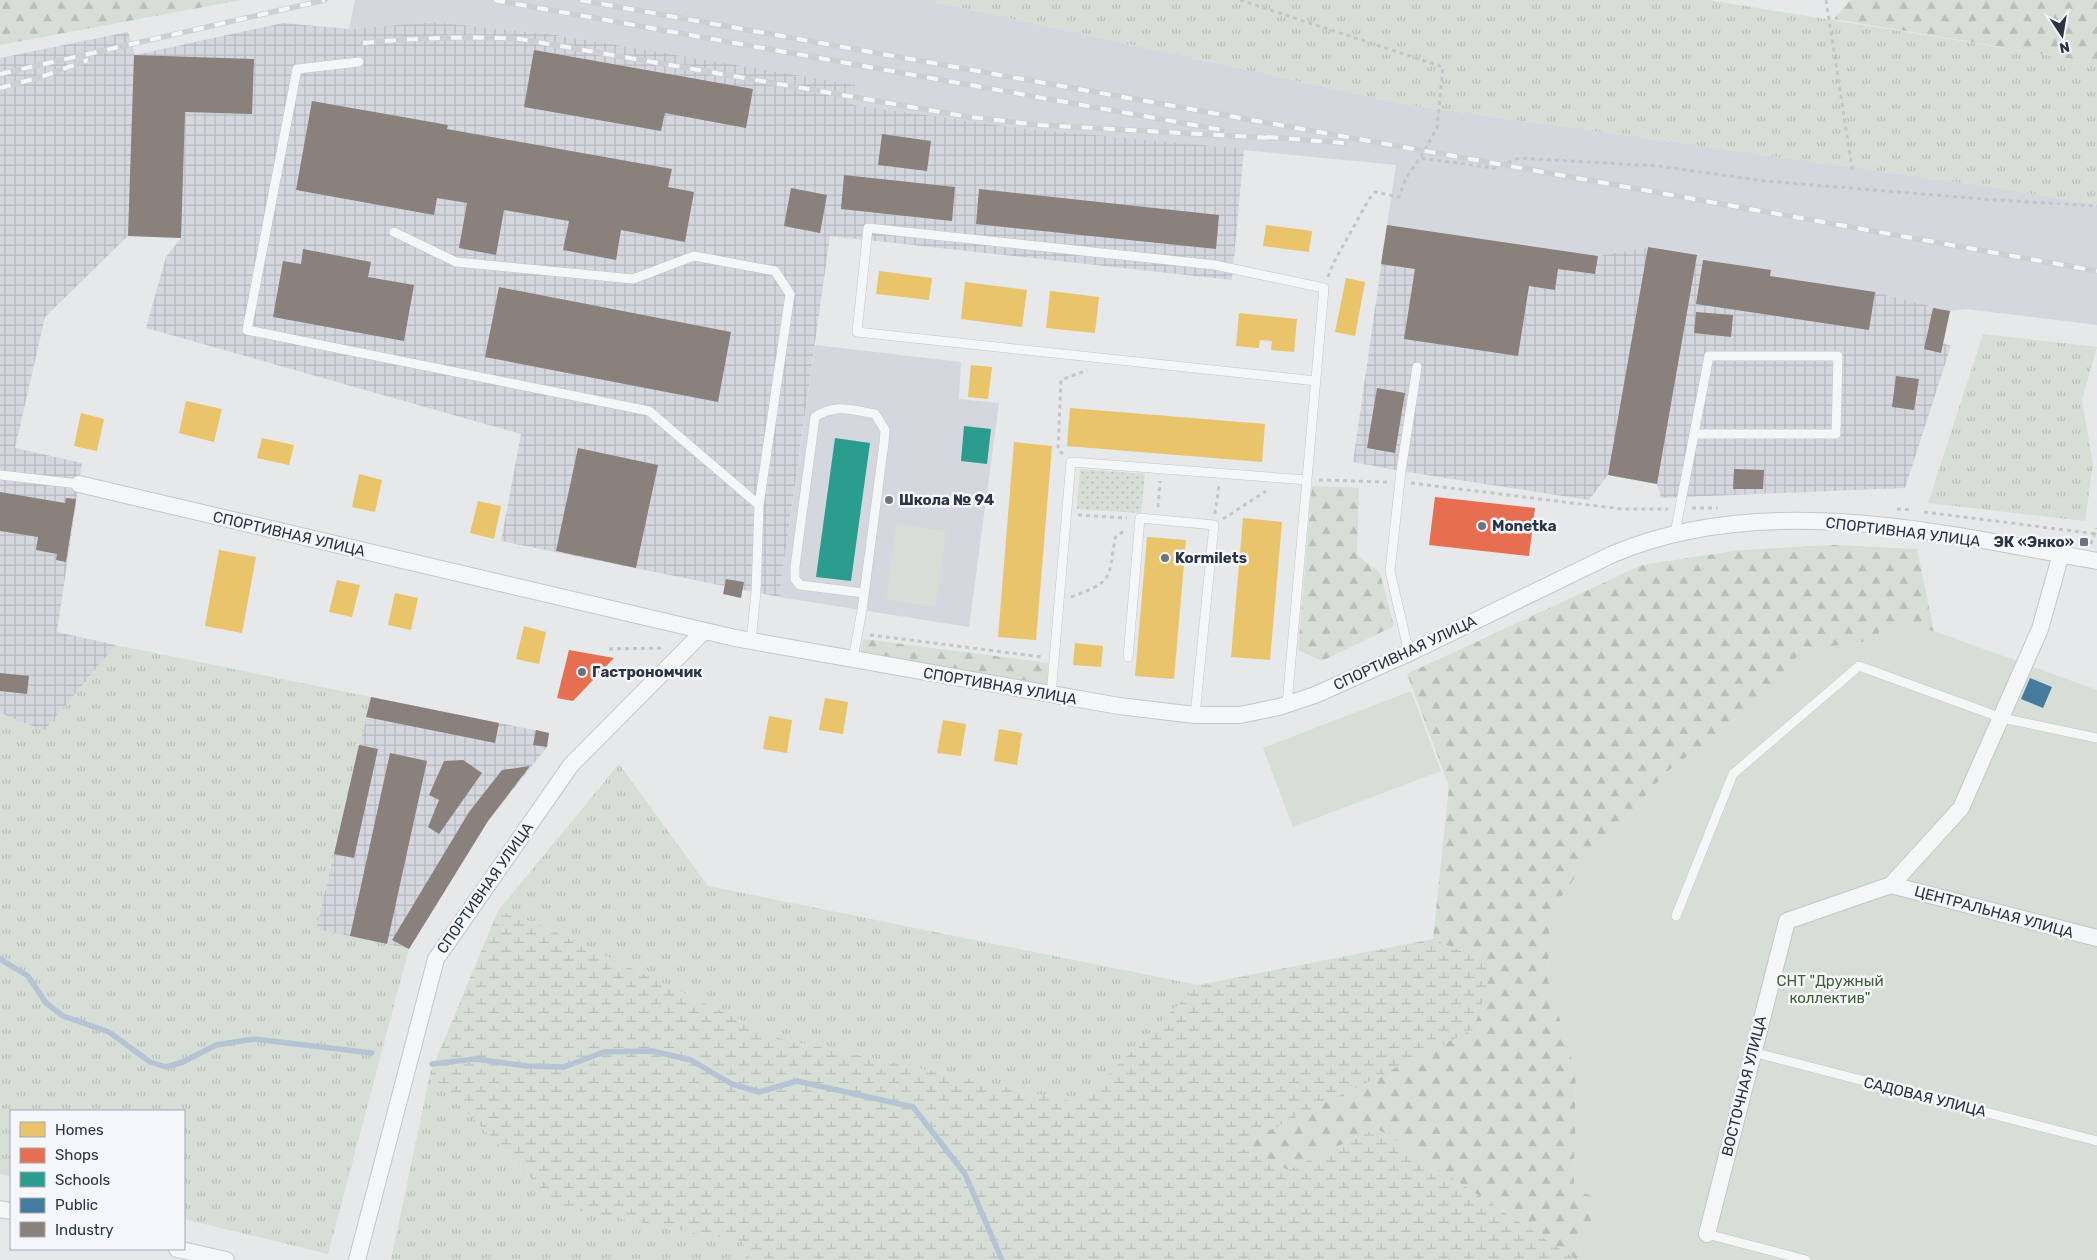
<svg xmlns="http://www.w3.org/2000/svg" width="2097" height="1260" font-family="Rubik,sans-serif">
	<defs>
		<pattern id="industrial-grid" width="8" height="8" patternUnits="userSpaceOnUse" patternTransform="scale(1.25)"><rect width="8" height="8" fill="#d4d7dd"/><path d="M0 4h8M4 0v8" fill="none" stroke="#b6b9bf"/></pattern>
		<pattern id="grass-tufts" width="24" height="20" patternUnits="userSpaceOnUse" patternTransform="scale(1.25)"><rect width="24" height="20" fill="#d6ded6"/><path d="M3 7l-1-3M5 7V3M7 7l1-3M15 17l-1-3M17 17v-4M19 17l1-3" fill="none" stroke="#b8bfb9"/></pattern>
		<pattern id="forest-firs" width="22" height="20" patternUnits="userSpaceOnUse" patternTransform="scale(1.25)"><rect width="22" height="20" fill="#d6ded6"/><path d="M5 1l3.5 6h-7zM16 11l3.5 6h-7z" fill="#b8bfb9"/></pattern>
		<pattern id="wetland-marsh" width="20" height="14" patternUnits="userSpaceOnUse" patternTransform="scale(1.25)"><rect width="20" height="14" fill="#d6ded6"/><path d="M1 5h8M5 5V1M11 12h8M15 12V8" fill="none" stroke="#b8bfb9"/></pattern>
		<pattern id="park-dots" width="8" height="8" patternUnits="userSpaceOnUse" patternTransform="scale(1.25)"><rect width="8" height="8" fill="#d6ded6"/><path d="M2 2h.1M6 6h.1" fill="none" stroke="#b8bfb9" stroke-width="1.8" stroke-linecap="round"/></pattern>
	</defs>
	<rect width="100%" height="100%" fill="#e6e8ea"/>
	<path fill="#d4d7dd" d="M355 0H926L1403 104 2004 189 2097 205V325L1966 309 1950 311 1875 292 1770 276 1771 271 1703 260 1697 255 1648 247 1598 256 1387 225 1396 165 1019 128 853 105 855 86 556 35 434 22 349 29Z
		M815 345 961 362 959 399 999 403 969 627 779 597Z"/>
	<path fill="url(#industrial-grid)" d="M434 22 556 35 855 85 853 105 1019 128 1244 149 1232 280 830 236 779 597 501 541 521 434 146 328 166 257 181 238 128 236 45 317 15 448 82 463 57 632 116 645 44 731 0 713V58L128 32 135 55 283 23 349 29Z
		M1387 225 1598 256 1648 247 1697 255 1703 260 1771 270 1770 276 1875 292 1950 311 1943 343 1951 346 1905 488 1661 498 1657 484 1608 475 1589 500 1401 471 1353 462Z
		M371 697 549 733 547 747 488 821 409 949 316 929Z"/>
	<path fill="url(#grass-tufts)" d="M926 0H1708L2097 63V205L2004 189 1403 104Z
		M1983 334 2097 347 2082 400 2093 464 2085 521 1928 503Z
		M116 645 371 697 316 929 409 949 328 1254 184 1219V1111H11V1177L0 1174V713L44 731Z
		M619 764 708 886 1198 985 1080 1103 778 1038 536 923 498 911Z
		M430 1074 559 1207 744 1242 746 1260H391Z"/>
	<path fill="url(#forest-firs)" d="M0 0H241L0 45Z
		M1850 0H2097V63L1834 19Z
		M1312 486 1359 488 1357 555 1380 573 1394 626 1322 661 1298 650Z
		M1833 545 1917 549 1934 631 1883 624 1876 640 1802 651 1764 698 1667 772 1590 857 1550 913 1548 980 1576 1072 1574 1190 1599 1198 1577 1260 1376 1128 1288 1170 1238 1146 1343 1093 1493 965 1433 939 1449 786 1407 674 1642 565 1741 550Z
		M863 639 1048 663 1047 688 860 656Z"/>
	<path fill="url(#wetland-marsh)" d="M498 911 536 923 778 1038 1080 1103 1198 985 1433 939 1493 965 1474 1029 1238 1146 1288 1170 1376 1128 1577 1260H746L744 1242 559 1207 430 1074Z"/>
	<path fill="url(#park-dots)" d="M1080 469 1145 474 1141 513 1077 509Z"/>
	<path fill="#d6ded6" d="M896 524 946 531 936 607 886 600Z
		M1883 624 1934 631 2097 690V1260H1577L1599 1198 1574 1190 1576 1072 1548 980 1550 913 1590 857 1667 772 1764 698 1802 650 1876 640Z
		M1411 691 1441 771 1293 827 1263 748Z"/>
	<path fill="#e9c46a" d="M1266 225 1312 231 1309 252 1263 246Z
		M879 271 932 278 929 300 876 294Z
		M1346 278 1365 282 1355 336 1335 332Z
		M965 282 1027 290 1022 327 961 319Z
		M1050 291 1099 297 1095 333 1046 328Z
		M1239 313 1297 319 1294 352 1271 350 1272 341 1260 340 1259 348 1236 346Z
		M971 365 992 367 988 399 968 397Z
		M186 401 222 409 214 442 179 433Z
		M1070 408 1265 424 1262 462 1067 446Z
		M81 413 104 419 97 451 74 446Z
		M262 438 294 445 289 465 257 458Z
		M1014 442 1052 446 1036 640 998 637Z
		M359 474 382 480 375 512 352 507Z
		M478 501 501 506 494 539 470 533Z
		M1243 518 1282 522 1270 660 1231 657Z
		M1147 537 1186 540 1174 679 1135 676Z
		M219 550 256 557 242 633 205 626Z
		M337 580 360 585 352 617 329 612Z
		M395 593 418 598 411 630 388 625Z
		M524 626 546 632 539 664 516 659Z
		M1075 643 1103 646 1101 667 1073 665Z
		M825 698 848 702 843 734 819 730Z
		M769 716 792 720 787 753 763 749Z
		M943 720 966 724 961 756 937 753Z
		M999 729 1022 733 1017 765 994 761Z"/>
	<path fill="#e76f51" d="M1435 497 1535 508 1529 556 1429 545Z
		M569 650 614 658 573 701 557 698Z"/>
	<path fill="#2a9d8f" d="M964 426 991 429 987 464 961 461Z
		M835 438 870 443 851 581 816 577Z"/>
	<path fill="#457b9d" d="M2030 678 2052 687 2043 708 2021 699Z"/>
	<path fill="#8a817c" d="M534 50 753 89 746 128 665 113 661 131 524 107Z
		M134 55 254 59 252 114 185 112 181 238 128 236Z
		M312 101 448 125 447 129 672 169 668 187 694 192 685 242 621 230 616 260 563 250 569 221 504 210 496 255 459 248 467 203 437 198 434 215 296 190Z
		M882 134 931 141 927 171 878 165Z
		M844 175 955 187 952 221 841 209Z
		M791 188 827 195 820 233 784 226Z
		M979 189 1219 215 1216 249 976 224Z
		M1387 225 1598 256 1595 274 1558 269 1555 290 1529 286 1518 356 1404 339 1415 269 1381 264Z
		M1648 247 1697 255 1657 484 1608 475Z
		M303 249 371 262 368 277 414 285 404 341 273 317 283 261 301 264Z
		M1703 260 1771 270 1770 276 1875 292 1869 330 1696 304Z
		M499 287 731 332 718 402 485 357Z
		M1933 308 1950 311 1941 353 1924 349Z
		M1696 312 1733 315 1731 337 1694 333Z
		M1896 376 1919 379 1914 410 1892 407Z
		M1377 388 1405 393 1395 453 1367 448Z
		M578 448 658 465 636 568 556 551Z
		M1734 469 1764 470 1763 489H1733Z
		M0 492 65 503 66 498 76 499 66 562 56 560 57 554 36 550 38 537 0 531Z
		M726 579 744 582 741 598 723 594Z
		M0 673 29 676 27 694 0 691Z
		M371 697 499 723 495 743 366 717Z
		M536 730 549 733 547 747 533 745Z
		M359 745 378 749 354 858 334 854Z
		M390 753 427 761 387 944 350 936Z
		M463 760 482 773 439 834 428 827 439 800 429 795 444 761Z
		M530 766 488 821 409 949 392 940 469 812 502 770Z"/>
	<g fill="none" stroke-linecap="round" stroke-linejoin="round">
		<path stroke="#b4c4d5" stroke-width="5.5" d="M0 959 28 976 46 1003 63 1016 109 1032 150 1062 166 1067 183 1062 216 1045 254 1039 372 1053
			M432 1064 475 1059 527 1066 564 1067 604 1052 652 1051 691 1060 732 1084 759 1092 797 1081 913 1107 965 1174 1002 1260"/>
		<defs>
			<path id="lane" d="M359 62 297 69 247 330 649 411 759 505
				M394 232 456 262 633 279 694 256 775 271 790 294 759 505 756 592 751 641
				M0 475 79 484
				M1675 533 1709 356H1838L1836 434H1695
				M1409 653 1390 571 1401 471 1417 367
				M1128 657 1140 518 1214 525 1195 715
				M853 659 862 610 884 443 885 430 875 414C852 410 836 403 815 417L795 567V579L800 585 864 593
				M1051 695 1071 462 1307 480
				M1287 704 1324 288 1215 265 868 228 857 332 1316 381
				M1676 916 1733 774 1859 666 2002 718 2097 738
				M1752 1052 2097 1141
				M1707 1234 1806 1260"/>
			<path id="street" d="M79 484 735 638 1119 706 1195 715H1240L1279 707 1315 695 1409 653 1613 554C1764 490 1942 533 2097 561
				M1891 885 2097 938
				M0 1209 11 1211
				M1707 1234 1787 921 1891 885 1961 808 2040 629 2061 554
				M177 1249 226 1260
				M357 1260 436 959 571 765 703 632"/>
		</defs>
		<use href="#lane" stroke="#c4c6c8" stroke-width="10"/>
		<use href="#street" stroke="#c4c6c8" stroke-width="18"/>
		<path stroke="#c5c6ca" stroke-width="3" stroke-dasharray="4 4" stroke-linecap="butt" d="M1240 0 1443 67 1437 128 1420 158
			M1826 0 1853 174
			M1328 277 1334 262 1369 199 1375 192 1399 197 1406 178 1420 158 1494 168 1519 158 1658 166 1765 181 1995 200 2097 206
			M1063 454 1058 450 1061 380 1087 370
			M1319 480 1387 482
			M1411 483 1621 509H1668
			M1158 507 1160 481
			M1692 508H1718
			M1897 509 1913 510
			M1924 512 2097 534
			M1215 514 1219 485
			M1078 515 1127 518
			M1223 519 1266 491
			M2091 544 2097 528
			M1071 597C1114 581 1108 580 1115 538L1126 529
			M870 635 1043 657
			M609 649 664 648"/>
		<use href="#lane" stroke="#f5f6f7" stroke-width="9"/>
		<use href="#street" stroke="#f5f6f7" stroke-width="16"/>
		<defs>
			<path id="rail" d="M494 0 1222 130
				M580 0 2097 271
				M363 43C416 38 468 36 520 39L969 117 1039 125 1272 138
				M0 74 325 0
				M0 88 41 77 88 60
				M1267 137 1344 143"/>
		</defs>
		<use href="#rail" stroke="#cecfd2" stroke-width="5.5"/>
		<use href="#rail" stroke="#f4f6f9" stroke-width="4" stroke-dasharray="11" stroke-linecap="butt"/>
	</g>
	<g fill="#6c737f" stroke="#f4f6f9" stroke-width="2">
		<circle cx="889" cy="500" r="5"/>
		<circle cx="1482" cy="526" r="5"/>
		<rect x="2079" y="537" width="10" height="10" rx="2.5"/>
		<circle cx="1165" cy="558" r="5"/>
		<circle cx="582" cy="672" r="5"/>
	</g>
	<g text-anchor="middle" stroke-width="5" stroke-linejoin="round" paint-order="stroke">
		<g font-size="15" font-weight="bold" fill="#2b3445" stroke="#f4f6f9" text-anchor="start">
			<text x="899" y="505">Школа № 94</text>
			<text x="1492" y="531">Monetka</text>
			<text x="2074" y="547" text-anchor="end">ЭК «Энко»</text>
			<text x="1175" y="563">Kormilets</text>
			<text x="592" y="677">Гастрономчик</text>
		</g>
		<g font-size="15" fill="#2b3445" stroke="#f4f6f9">
			<text transform="translate(1903 532) rotate(7)" y="5">СПОРТИВНАЯ УЛИЦА</text>
			<text transform="translate(289 534) rotate(13)" y="5">СПОРТИВНАЯ УЛИЦА</text>
			<text transform="translate(1405 653) rotate(-25)" y="5">СПОРТИВНАЯ УЛИЦА</text>
			<text transform="translate(1000 686) rotate(10)" y="5">СПОРТИВНАЯ УЛИЦА</text>
			<text transform="translate(485 888) rotate(-55)" y="5">СПОРТИВНАЯ УЛИЦА</text>
			<text transform="translate(1994 912) rotate(15)" y="5">ЦЕНТРАЛЬНАЯ УЛИЦА</text>
			<text transform="translate(1744 1086) rotate(-76)" y="5">ВОСТОЧНАЯ УЛИЦА</text>
			<text transform="translate(1925 1097) rotate(14)" y="5">САДОВАЯ УЛИЦА</text>
		</g>
		<g font-size="15" fill="#3f6138" stroke="#f4f6f9">
			<text x="1830" y="986">СНТ "Дружный<tspan x="1830" dy="17">коллектив"</tspan></text>
		</g>
	</g>
	<rect x="10" y="1110" width="175" height="140" fill="#f4f6f9" stroke="#a4a8b1"/>
	<rect x="20" y="1122" width="25" height="15" fill="#e9c46a" stroke="#a4a8b1"/>
	<text x="55" y="1135" font-size="15" fill="#2b3445">Homes</text>
	<rect x="20" y="1148" width="25" height="15" fill="#e76f51" stroke="#a4a8b1"/>
	<text x="55" y="1160" font-size="15" fill="#2b3445">Shops</text>
	<rect x="20" y="1172" width="25" height="15" fill="#2a9d8f" stroke="#a4a8b1"/>
	<text x="55" y="1185" font-size="15" fill="#2b3445">Schools</text>
	<rect x="20" y="1198" width="25" height="15" fill="#457b9d" stroke="#a4a8b1"/>
	<text x="55" y="1210" font-size="15" fill="#2b3445">Public</text>
	<rect x="20" y="1222" width="25" height="15" fill="#8a817c" stroke="#a4a8b1"/>
	<text x="55" y="1235" font-size="15" fill="#2b3445">Industry</text>
	<g transform="translate(2062 35) rotate(168)" stroke="#f4f6f9" stroke-width="4" paint-order="stroke">
	<path d="M0-4L9 19L0 12L-9 19Z" fill="#2b3445"/>
	<text y="-8" font-size="14" font-weight="bold" text-anchor="middle" fill="#2b3445">N</text>
	</g>
</svg>
